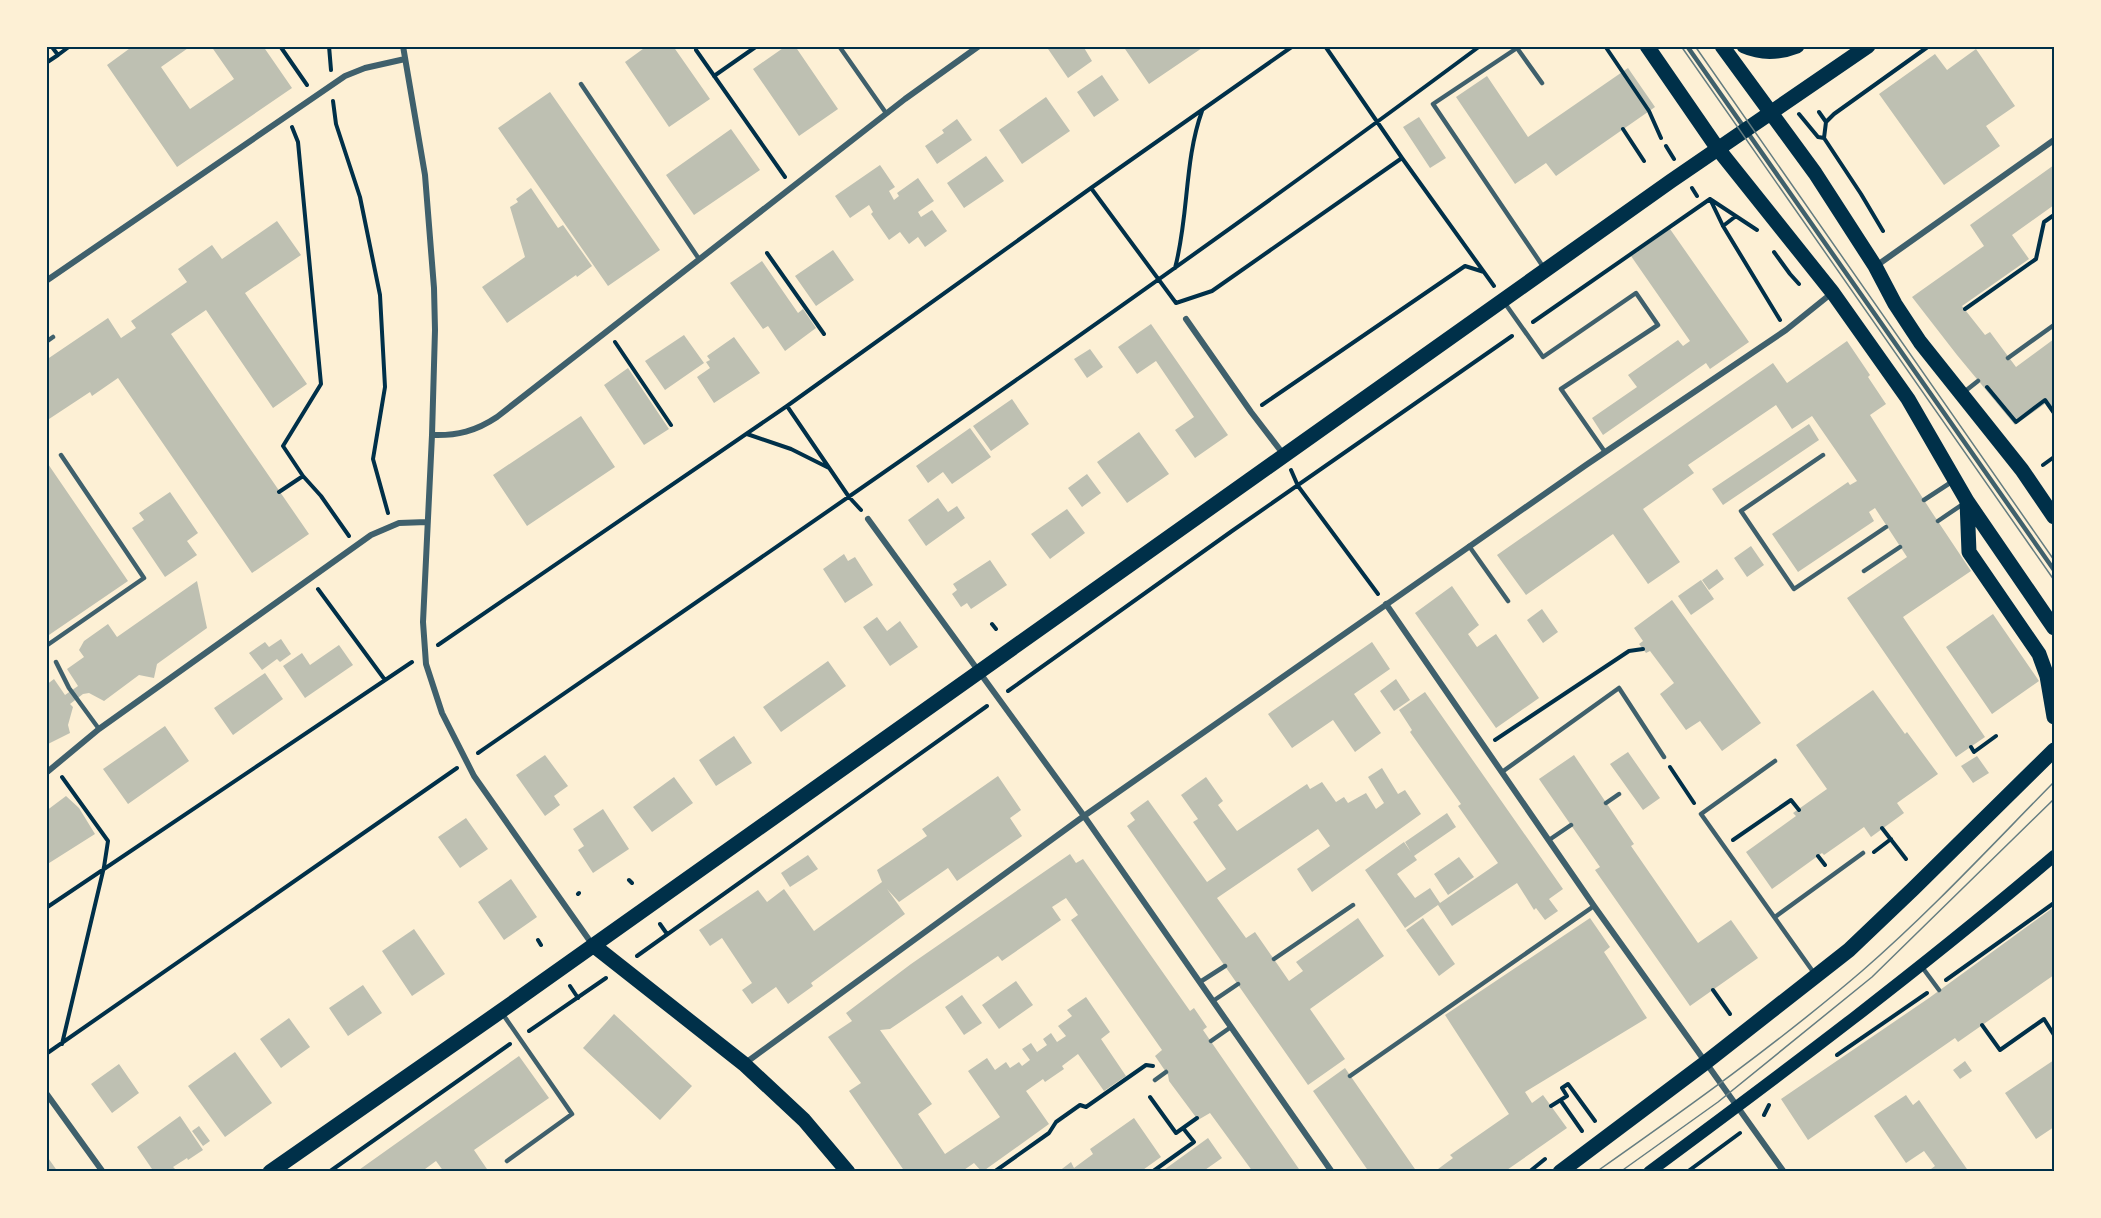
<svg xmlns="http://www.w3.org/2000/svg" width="2101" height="1218" font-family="Rubik,sans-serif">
	<rect width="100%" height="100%" fill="#fdf0d5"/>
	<path fill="#bec0b2" d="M133 46H191L161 67 190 109 234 79 211 46H263L292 88 177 167 107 65Z
		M647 46H673L710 99 669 127 625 62Z
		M786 46H795L838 109 799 136 753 69Z
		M1046 46H1083L1092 61 1068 78Z
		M1123 46H1205L1149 84Z
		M1976 49 2015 106 1986 126 2000 146 1944 185 1879 94 1935 54 1947 70Z
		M1628 68 1655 107 1556 176 1546 163 1515 184 1456 97 1487 76 1528 137Z
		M1102 75 1119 100 1094 117 1077 92Z
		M550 92 660 250 608 286 498 128Z
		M1046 97 1070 131 1022 164 999 130Z
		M1419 117 1446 158 1430 168 1403 127Z
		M957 119 972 140 937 164 925 146 944 133 942 130Z
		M731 129 760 170 694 215 666 175Z
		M986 156 1004 181 964 208 947 183Z
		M880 165 895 187 889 191 894 200 899 196 897 193 918 178 934 201 918 212 921 217 932 210 947 231 925 247 918 237 909 244 900 232 889 240 871 214 873 212 869 205 850 218 835 196Z
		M2054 165V205L2012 235 2029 259 1962 306 1985 335 1990 332 2016 367 2054 339V416L2046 403 2015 425 1957 355 1912 297 1984 246 1970 225Z
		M531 188 558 228 563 225 592 266 577 277 576 275 507 323 482 287 525 257 510 207 518 202 516 199Z
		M277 221 301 255 245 293 307 384 273 408 206 310 171 334 309 534 252 573 118 378 92 396 90 392 46 421V360L108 318 121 338 136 328 131 321 187 282 178 269 212 245 222 259Z
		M1670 229 1749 342 1710 369 1706 363 1603 435 1592 418 1637 387 1628 375 1678 340 1683 346 1690 341 1631 256Z
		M833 250 854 280 816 306 795 276Z
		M762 261 798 313 803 309 816 328 785 351 768 326 763 329 730 283Z
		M1151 324 1228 435 1195 458 1175 430 1194 417 1156 361 1137 374 1118 347Z
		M684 335 704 363 665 390 645 361Z
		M734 337 760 373 714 403 697 377 710 368 706 362 710 360 707 356Z
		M1847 341 1870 375 1868 377 1886 404 1870 415 1931 511 1971 571 1903 617 1985 737 1956 757 1847 598 1907 557 1875 508 1869 512 1874 521 1798 572 1772 534 1848 482 1850 485 1857 481 1812 416 1792 429 1776 405 1688 465 1694 473 1643 509 1680 562 1648 584 1613 534 1526 595 1497 555 1773 363 1787 383Z
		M1090 349 1103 367 1087 378 1074 359Z
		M628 368 669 429 644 445 604 385Z
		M1012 399 1029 424 991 451 973 426Z
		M581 416 615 467 527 526 493 475Z
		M1809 424 1819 440 1723 505 1712 489Z
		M970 428 991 457 952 484 943 472 928 483 916 466Z
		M1139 432 1169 474 1127 503 1097 462Z
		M46 461 128 581 46 637Z
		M1087 474 1101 493 1082 507 1068 488Z
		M170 492 198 533 187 541 197 555 165 577 132 528 144 520 139 513Z
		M938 498 948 512 957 506 965 518 926 546 908 520Z
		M1067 509 1085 533 1050 559 1031 534Z
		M1751 546 1764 565 1747 577 1734 558Z
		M844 554 848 561 855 557 873 585 845 603 823 569Z
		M990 560 1007 585 971 609 967 603 961 607 952 594 957 590 953 584Z
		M1717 569 1724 579 1709 590 1702 580Z
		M1701 580 1714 599 1691 615 1678 596Z
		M197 581 207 628 157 664 154 678 139 675 104 701 89 693 83 694 70 704 73 707 68 725 70 733 46 745V685L54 679 65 695 78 686 67 669 84 657 79 650 84 641 108 624 117 637Z
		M1452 586 1479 625 1468 634 1477 647 1496 634 1539 698 1496 728 1415 613Z
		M1672 600 1761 723 1722 751 1700 721 1686 730 1660 694 1674 683 1650 651 1646 653 1639 644 1643 641 1634 628Z
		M1542 609 1558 632 1543 643 1527 620Z
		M1993 614 2039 681 1992 714 1946 647Z
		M877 617 887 631 900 621 918 647 890 666 863 627Z
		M281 639 291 654 280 662 277 659 262 670 249 653 265 642 269 647Z
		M1372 642 1390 669 1354 694 1381 733 1355 752 1333 720 1292 748 1268 714Z
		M339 645 353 665 305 698 283 666 302 653 310 665Z
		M828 661 846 686 781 732 763 707Z
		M265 673 283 699 233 735 214 708Z
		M1396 679 1410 700 1394 711 1380 691Z
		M1873 690 1905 734 1907 732 1938 774 1897 803 1904 813 1871 837 1864 827 1824 855 1822 853 1772 889 1746 852 1796 816 1793 813 1827 789 1796 745Z
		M1425 692 1563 889 1549 899 1558 911 1545 920 1536 908 1534 910 1517 883 1452 926 1438 905 1405 928 1365 870 1404 842 1411 852 1405 842 1447 813 1456 827 1414 856 1417 860 1397 874 1415 898 1430 888 1440 903 1498 863 1458 806 1461 804 1410 732 1412 730 1399 710Z
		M165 726 189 761 128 804 103 769Z
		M734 736 752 763 716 786 699 760Z
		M1628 752 1660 798 1643 810 1610 764Z
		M545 755 568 786 554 796 560 805 545 816 516 775Z
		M1574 755 1634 844 1631 846 1698 943 1731 920 1758 958 1690 1006 1595 870 1600 867 1539 779Z
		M1977 756 1989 773 1973 783 1961 766Z
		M1382 768 1398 794 1405 790 1421 814 1312 892 1297 869 1330 846 1318 829 1217 898 1246 938 1255 932 1289 981 1303 971 1296 962 1358 918 1384 956 1310 1009 1345 1059 1308 1085 1127 826 1135 820 1130 813 1148 800 1207 882 1226 869 1193 822 1198 819 1181 795 1206 777 1223 801 1218 805 1237 831 1307 784 1310 789 1322 782 1336 802 1344 797 1348 803 1366 793 1376 809 1384 803 1368 777Z
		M998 776 1021 810 1010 818 1022 836 957 881 948 868 899 902 887 889 905 914 811 983 813 986 788 1004 776 987 752 1004 742 990 752 983 722 938 710 946 699 930 758 890 767 902 784 889 814 931 882 882 877 870 927 836 922 829Z
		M674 777 693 803 652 832 633 807Z
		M66 796 79 808 95 834 46 865V811Z
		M603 809 629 849 593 873 578 850 584 846 573 829Z
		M466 818 488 849 460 868 438 837Z
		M1070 854 1076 863 1083 859 1190 1011 1194 1008 1207 1027 1203 1030 1301 1172H1253L1210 1113 1198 1120 1169 1081 1168 1075 1155 1056 1162 1050 1071 920 1078 915 1066 898 1052 907 1061 920 1002 961 998 956 890 1029 880 1030 932 1104 918 1114 945 1154 1000 1117 968 1071 987 1058 995 1070 1006 1062 1010 1068 1019 1062 1022 1066 1030 1060 1022 1049 1031 1043 1037 1052 1047 1045 1043 1039 1051 1033 1057 1042 1066 1036 1058 1026 1072 1016 1067 1010 1086 997 1110 1032 1101 1039 1126 1076 1104 1091 1078 1054 1062 1066 1064 1069 1045 1082 1043 1079 1026 1091 1049 1124 982 1172 974 1163 961 1172H905L849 1091 861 1083 828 1037 852 1021 846 1013 911 964Z
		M808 855 818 869 790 887 781 873Z
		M1459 857 1474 877 1448 895 1434 874Z
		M511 879 537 917 504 940 478 902Z
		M2054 907V975L1958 1042 1955 1038 1808 1140 1781 1099 1929 998Z
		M1423 918 1455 964 1439 976 1406 930Z
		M1590 918 1610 947 1604 952 1647 1018 1525 1092 1532 1103 1543 1095 1567 1128 1504 1172H1434L1453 1158 1450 1155 1509 1114 1445 1015Z
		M414 929 445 974 412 996 382 951Z
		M1016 981 1033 1005 999 1029 982 1005Z
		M363 985 382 1013 348 1036 329 1008Z
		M962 995 982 1023 964 1035 945 1007Z
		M614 1014 692 1086 660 1120 583 1048Z
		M289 1018 310 1047 281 1068 260 1039Z
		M235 1052 272 1103 225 1137 188 1086Z
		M519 1056 549 1098 474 1150 489 1172H444L436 1161 421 1172H356Z
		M2054 1060V1127L2036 1139 2005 1093Z
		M1965 1061 1972 1071 1960 1079 1953 1070Z
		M119 1064 139 1093 112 1113 91 1084Z
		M1345 1068 1417 1172H1369L1313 1091Z
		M1906 1095 1913 1105 1919 1100 1969 1172H1927L1935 1166 1924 1151 1906 1163 1874 1116Z
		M180 1116 203 1150 188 1160 187 1158 184 1160 173 1167 175 1169 171 1172H154L137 1147Z
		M1134 1118 1161 1157 1140 1172H1058L1071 1162 1074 1168 1093 1154 1090 1149Z
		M199 1126 210 1141 203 1146 192 1131Z
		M1208 1138 1222 1158 1202 1172H1161Z
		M46 1155 58 1172H46Z"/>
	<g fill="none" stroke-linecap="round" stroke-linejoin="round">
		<path stroke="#003049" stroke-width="4" d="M280 46 307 85
			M329 46 331 70
			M1325 46 1402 158 1494 286
			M1605 46 1649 111 1661 138
			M696 50 785 177
			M58 55 70 46
			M46 63 58 55 52 47
			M714 76 757 46
			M333 101 336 124 360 197 380 295 385 387 373 459 388 513
			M1819 112 1826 122
			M1799 114 1818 137 1824 138 1861 194 1883 231
			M1623 129 1644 161
			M1824 138 1826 122 1834 114 1929 46
			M1666 146 1674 159
			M1091 188 1176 303
			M1692 188 1697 196
			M1710 199 1757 230
			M1710 199 1723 226 1780 320
			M1723 226 1736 216
			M1774 252 1790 274 1799 284
			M767 253 824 334
			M1175 268C1189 216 1184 161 1202 111
			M1176 303 1212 291 1402 158
			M1965 309 2036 259 2044 222 2054 215
			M1533 322 1710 199
			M615 342 671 425
			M1987 387 2016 422 2045 400 2054 413
			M1262 405 1465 266 1484 272
			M787 406 849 497 861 510
			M747 434 791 449 829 468
			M2043 465 2054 457
			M1291 470 1298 486 1378 594
			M303 476 321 496 349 536
			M279 492 303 476 283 446 321 384 298 142 292 127
			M318 589 385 680
			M992 624 996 629
			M438 645 787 406 1091 188 1293 46
			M1008 691 1232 531 1512 336
			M1495 740 1629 651 1643 649
			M1971 747 1974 752 1996 736
			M478 753C814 521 1152 290 1480 46
			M1670 767 1694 803
			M1882 828 1906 859
			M1733 840 1791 800 1799 810
			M1874 852 1891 839
			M1818 856 1825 865
			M629 880 632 883
			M578 894 579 893
			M46 908 412 662
			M660 924 667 934
			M538 940 541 945
			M637 956 987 706
			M1946 980 2054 903
			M570 986 578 998
			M1713 990 1730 1014
			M1982 1025 2000 1050 2044 1019 2054 1035
			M529 1031 606 978
			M62 1044 104 867 108 841 62 777
			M46 1054 457 768
			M1837 1055 1927 993
			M1150 1097 1176 1133 1183 1128 1194 1142 1152 1172
			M1561 1101 1582 1131
			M1551 1106 1567 1096 1562 1088 1568 1084 1595 1121
			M1764 1115 1769 1105
			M1183 1128 1197 1118
			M329 1172 510 1044
			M994 1172 1049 1133 1056 1122 1080 1105 1086 1107 1146 1065 1153 1066
			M1529 1172 1545 1159
			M1687 1172 1740 1133"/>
		<path stroke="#3f606c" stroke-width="4.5" d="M839 46 886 113
			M1687 46 2054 570
			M1542 83 1517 48 1433 104 1544 268
			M581 84 699 259
			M1504 302 1543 357 1636 293 1658 325 1561 389 1605 452
			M46 342 53 337
			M2008 358 2054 325
			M1964 392 1978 381
			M1823 455 1741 511 1794 589 1886 527
			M1924 500 1953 481
			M1938 521 1963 504
			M1469 546 1508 601
			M1864 571 1900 547
			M46 646 144 578 61 455
			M56 662 69 688 99 729
			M1775 761 1701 814 1814 973
			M1502 772 1619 688 1664 757
			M1606 803 1619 794
			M1549 840 1571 825
			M1775 917 1863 853
			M1274 959 1353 905
			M1922 967 1939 990
			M1200 982 1225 966
			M1213 1001 1238 984
			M502 1013 572 1114 507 1161
			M1211 1041 1231 1027
			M1350 1076 1594 906
			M1155 1080 1166 1072"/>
		<path stroke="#3f606c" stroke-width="6" d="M403 46 425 175 434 288 435 330 432 435 423 622 426 664 442 713 474 776 592 944
			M1876 266 2054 140
			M46 281 345 76 365 68 405 59
			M1186 319 1251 412 1284 455
			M432 435C457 436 476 431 497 417L905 99 979 46
			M868 519 1084 816 1332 1172
			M1386 604 1594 906 1784 1172
			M46 773 99 729 371 535 399 523 427 522
			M744 1064 1084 816 1586 465 1786 330 1832 293
			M46 1093 103 1172"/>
		<path stroke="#003049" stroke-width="12" d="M1649 1172C1787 1070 1924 967 2054 856"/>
		<path stroke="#003049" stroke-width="15" d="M1647 46 1718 149 1833 293 1908 399 1967 501 2054 628
			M1722 46 1815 173 1875 266 1895 304 1920 342 2022 470 2054 517
			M1744 46C1762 54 1779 53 1797 46
			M1967 501 1969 552 2039 654 2047 676 2054 717
			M593 945 744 1064 804 1120 848 1172
			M270 1172 501 1011 1671 181 1868 46
			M1560 1172 1705 1063 1849 950 1913 889 2054 750"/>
		<path stroke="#657d81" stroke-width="1.5" d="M1681 46 2054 580
			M1695 46 2054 560
			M1596 1172C1687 1108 1777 1044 1862 971 1930 912 1991 846 2054 782
			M1620 1172 1718 1102 1872 977 2054 799"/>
	</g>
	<rect width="2101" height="1218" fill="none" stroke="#fdf0d5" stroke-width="96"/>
	<rect x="48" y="48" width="2005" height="1122" fill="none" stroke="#003049" stroke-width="2"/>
</svg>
